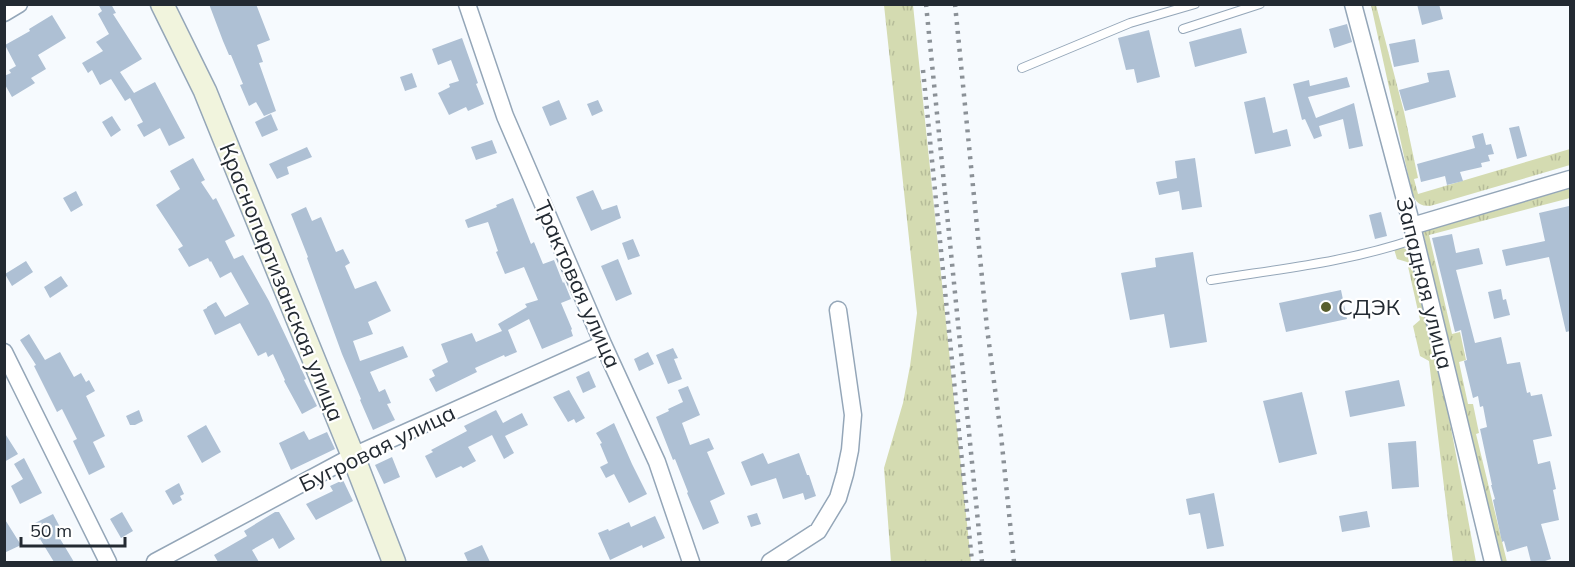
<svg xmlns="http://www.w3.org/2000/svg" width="1575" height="567" font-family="Mulish,sans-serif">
	<defs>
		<pattern id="grass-tufts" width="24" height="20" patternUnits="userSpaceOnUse" patternTransform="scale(1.5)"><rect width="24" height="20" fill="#d4dbb1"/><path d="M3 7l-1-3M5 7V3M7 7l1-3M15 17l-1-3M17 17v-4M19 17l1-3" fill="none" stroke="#b6bc99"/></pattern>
	</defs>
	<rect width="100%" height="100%" fill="#f6fafe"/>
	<path fill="url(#grass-tufts)" d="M884 5H913L971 562H891L884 468 903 403 910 366 917 313Z
		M1371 5H1376L1404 112 1418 178 1414 179 1418 194 1570 149V165L1430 206C1420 206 1416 203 1412 193Z
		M1570 184V198L1429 235 1452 334 1460 332 1466 360 1459 362 1468 404H1473L1479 433 1476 434 1507 562H1495L1423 232 1424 229Z
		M1402 247 1407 250 1411 258 1440 369 1476 562H1453L1429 361 1420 356 1413 326 1420 320 1407 262 1397 259 1394 249Z"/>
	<path fill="#aec0d4" d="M98 4H111L116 13 113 14 142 59 120 72 134 93 155 82 185 138 169 146 160 128 144 137 137 125 143 122 130 98 125 101 111 79 100 85 92 70 88 73 82 63 103 51 96 42 109 34 98 14 102 11Z
		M209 4H256L270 40 257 45 263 62 259 63 276 111 264 116 256 102 249 106 240 85 243 84 231 55H229L223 41Z
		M1417 4H1439L1443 19 1422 25Z
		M52 15 66 38 38 55 46 69 31 78 35 83 12 97 4 83V76L11 73 9 70 16 66 5 45 30 31 29 29Z
		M1347 24 1352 42 1334 48 1329 29Z
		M1241 28 1247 53 1195 67 1189 42Z
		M1149 30 1160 77 1137 83 1134 69 1126 70 1118 38Z
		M462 38 478 83 476 84 484 104 468 111 466 107 449 115 438 93 450 87 449 84 459 81 451 60 438 65 432 49Z
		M1415 39 1419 62 1394 67 1389 44Z
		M1449 70 1456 97 1405 111 1399 90 1429 82 1427 73Z
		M412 73 417 87 405 91 400 77Z
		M1347 77 1350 87 1308 97 1316 118 1354 103 1363 146 1349 149 1343 119 1319 126 1322 136 1314 139 1305 119 1302 120 1293 84 1309 80 1310 86Z
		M1265 97 1273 133 1287 129 1291 146 1255 154 1244 102Z
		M559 100 567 119 550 126 542 107Z
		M598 100 603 111 592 116 587 104Z
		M271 114 278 130 262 137 255 122Z
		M112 116 121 130 111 137 102 122Z
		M1519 126 1527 156 1517 159 1509 128Z
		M1483 133 1486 145 1491 144 1494 154 1488 155 1490 161 1481 163 1482 167 1460 172 1463 181 1447 185 1445 176 1421 182 1417 164 1475 148 1472 136Z
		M492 140 497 153 476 160 471 147Z
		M307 147 312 157 287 167 289 174 277 179 269 164Z
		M193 158 205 180 201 182 213 200 216 198 235 236 225 241 234 259 243 255 269 301 306 379 304 380 317 406 302 414 284 381 285 380 273 354 268 357 266 352 258 356 240 323 215 335 203 310 207 308V307L216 302 225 317 249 304 231 272 220 278 211 261 210 262 208 258 189 267 178 249 183 246 156 205 180 189 170 171Z
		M1195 158 1202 207 1182 210 1179 191 1159 195 1156 182 1177 178 1175 161Z
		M593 190 602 210 617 205 621 218 591 231 576 197Z
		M76 191 83 205 71 212 63 198Z
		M513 198 531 244 534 242 543 264 554 260 563 283 564 282 571 299 561 303 572 329 571 330 573 336 542 349 529 319 508 330 517 352 505 357 504 355 475 368 477 372 436 392 429 379 435 376 432 370 448 362 441 344 472 333 476 342 502 331 498 324 527 307 525 304 538 300 524 267 505 274 496 252 498 251 488 222 468 228 465 220 497 207 496 205Z
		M1569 206 1570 212V331L1566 332 1549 257 1506 266 1502 250 1545 241 1539 213Z
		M306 207 312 221 321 217 336 252 343 249 350 263 345 266 355 289 376 281 391 311 368 322 373 334 353 341 360 361 403 346 408 357 370 372 379 392 385 389 391 403 387 404 395 420 373 430 360 400 361 399 342 354 307 258 308 257 291 214Z
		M1381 212 1387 236 1375 239 1369 215Z
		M1452 234 1456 253 1479 248 1483 264 1456 270 1475 343 1501 337 1507 364 1520 362 1527 393 1530 392 1531 396 1542 394 1552 436 1533 440 1538 464 1550 461 1556 489 1553 490 1559 520 1541 524 1551 559 1545 561 1546 562H1531L1527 546 1507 552 1504 541 1502 542 1493 500 1495 499 1491 485H1492L1480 429 1487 427 1483 406 1480 407 1478 396 1473 398 1464 361 1467 360 1461 330 1455 332 1432 238Z
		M633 239 640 256 628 260 622 243Z
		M1193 252 1207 342 1170 348 1164 314 1130 320 1121 273 1156 267 1155 258Z
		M618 259 632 294 616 301 601 266Z
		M26 261 33 272 12 286 5 274Z
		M61 276 68 286 50 298 44 287Z
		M1501 289 1503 300 1506 299 1510 315 1494 319 1488 292Z
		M1341 290 1347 319 1286 332 1279 303Z
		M29 334 45 360 60 352 74 377 81 373 86 382 89 380 95 391 86 396 105 436 93 442 105 467 89 475 73 441 77 439 62 409 57 412 34 366 36 365 20 340Z
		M673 348 678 358 674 359 682 379 668 384 656 355Z
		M648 352 654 364 639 371 634 359Z
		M589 371 596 387 583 393 576 377Z
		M1399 380 1405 406 1350 417 1345 391Z
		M688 386 700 415 682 423 690 445 709 438 714 449 707 452 725 494 710 501 719 523 703 530 687 493 688 492 675 459 673 460 656 417 669 411 668 409 683 402 678 390Z
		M569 390 585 418 576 423 574 419 568 422 553 397Z
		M1302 392 1317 454 1279 463 1263 401Z
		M139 410 143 421 135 425H130L126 416Z
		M496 410 503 423 522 413 528 425 505 436 514 453 504 459 492 435 468 447 476 461 463 468 461 466 436 478 425 456 433 452 431 450 467 431 464 426Z
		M614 423 632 464 647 494 629 503 614 474 606 478 600 467 608 463 600 444 602 443 596 433Z
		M206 425 221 452 202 463 187 436Z
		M304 431 309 440 327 432 335 449 291 470 279 443Z
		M4 432 18 454 4 462Z
		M1416 441 1419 487 1392 489 1388 443Z
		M763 453 768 464 799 453 807 475H809L816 496 805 500 803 493 783 499 776 478 751 486 741 462Z
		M392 457 400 477 384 484 375 465Z
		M24 458 42 493 20 504 11 486 23 479 14 464Z
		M343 480 353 501 316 520 306 504 333 491 330 486Z
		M179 483 184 494 180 496 182 500 173 505 165 491Z
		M1214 493 1224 546 1207 549 1200 513 1189 515 1186 499Z
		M1367 511 1370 527 1342 532 1339 516Z
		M122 512 133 531 121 538 110 519Z
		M275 512H279L295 539 279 549 273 538 252 550 259 562H218L214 555 247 536 244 531Z
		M757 513 761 524 751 527 747 516Z
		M53 514 61 529 56 532 74 562H54L40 539 39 540 31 525Z
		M655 516 665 538 643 548 642 545 610 560 598 533 608 529 609 531 629 522 631 527Z
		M4 518 21 545 4 553Z
		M482 545 490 562H468L464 553Z"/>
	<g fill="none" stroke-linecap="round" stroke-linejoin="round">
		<defs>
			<path id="lane" d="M1183 29 1260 4
				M1022 68 1130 23 1195 4
				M1211 280C1279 269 1349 262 1415 239"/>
			<path id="street" d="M467 4 505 116 603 344 657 462 691 562
				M1353 4 1412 226 1493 562
				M4 13 19 4
				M1412 226 1570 179
				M4 352 108 562
				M155 562 353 456 603 344
				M770 562 818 531 838 498 845 474 850 450 853 415 838 310"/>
			<path id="secondary" d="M162 4 205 91 353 456 394 562"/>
		</defs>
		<use href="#lane" stroke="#94a6b8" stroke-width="10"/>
		<use href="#street" stroke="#94a6b8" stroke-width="19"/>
		<use href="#secondary" stroke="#94a6b8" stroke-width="25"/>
		<use href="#lane" stroke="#fff" stroke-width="8"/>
		<use href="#street" stroke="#fff" stroke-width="16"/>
		<use href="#secondary" stroke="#f1f4dd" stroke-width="22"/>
		<path stroke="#8b9197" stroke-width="4.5" stroke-dasharray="3 6" stroke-linecap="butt" d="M926 4 982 562
			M955 4 987 328 1001 435 1014 562
			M923 70 972 562"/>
	</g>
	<circle fill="#585e2c" stroke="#fff" stroke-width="2" cx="1326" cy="307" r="6"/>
	<g text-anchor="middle" stroke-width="4.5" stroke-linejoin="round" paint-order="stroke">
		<g font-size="22" fill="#232a32" stroke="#fff">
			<text transform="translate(282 282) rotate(68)" y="8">Краснопартизанская улица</text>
			<text transform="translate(1425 283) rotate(76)" y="8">Западная улица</text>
			<text transform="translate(578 284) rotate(66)" y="8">Трактовая улица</text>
			<text transform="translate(377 448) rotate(-26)" y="8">Бугровая улица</text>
		</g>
		<g font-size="22" fill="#232a32" stroke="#fff" text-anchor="start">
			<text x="1338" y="315">СДЭК</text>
		</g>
	</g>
	<rect width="1575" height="567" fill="none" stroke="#232a32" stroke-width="12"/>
	<path d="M21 537v9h104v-9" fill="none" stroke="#232a32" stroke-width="3"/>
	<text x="30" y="537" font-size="18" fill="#232a32" stroke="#ffffff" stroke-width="4.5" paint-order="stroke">50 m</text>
</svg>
